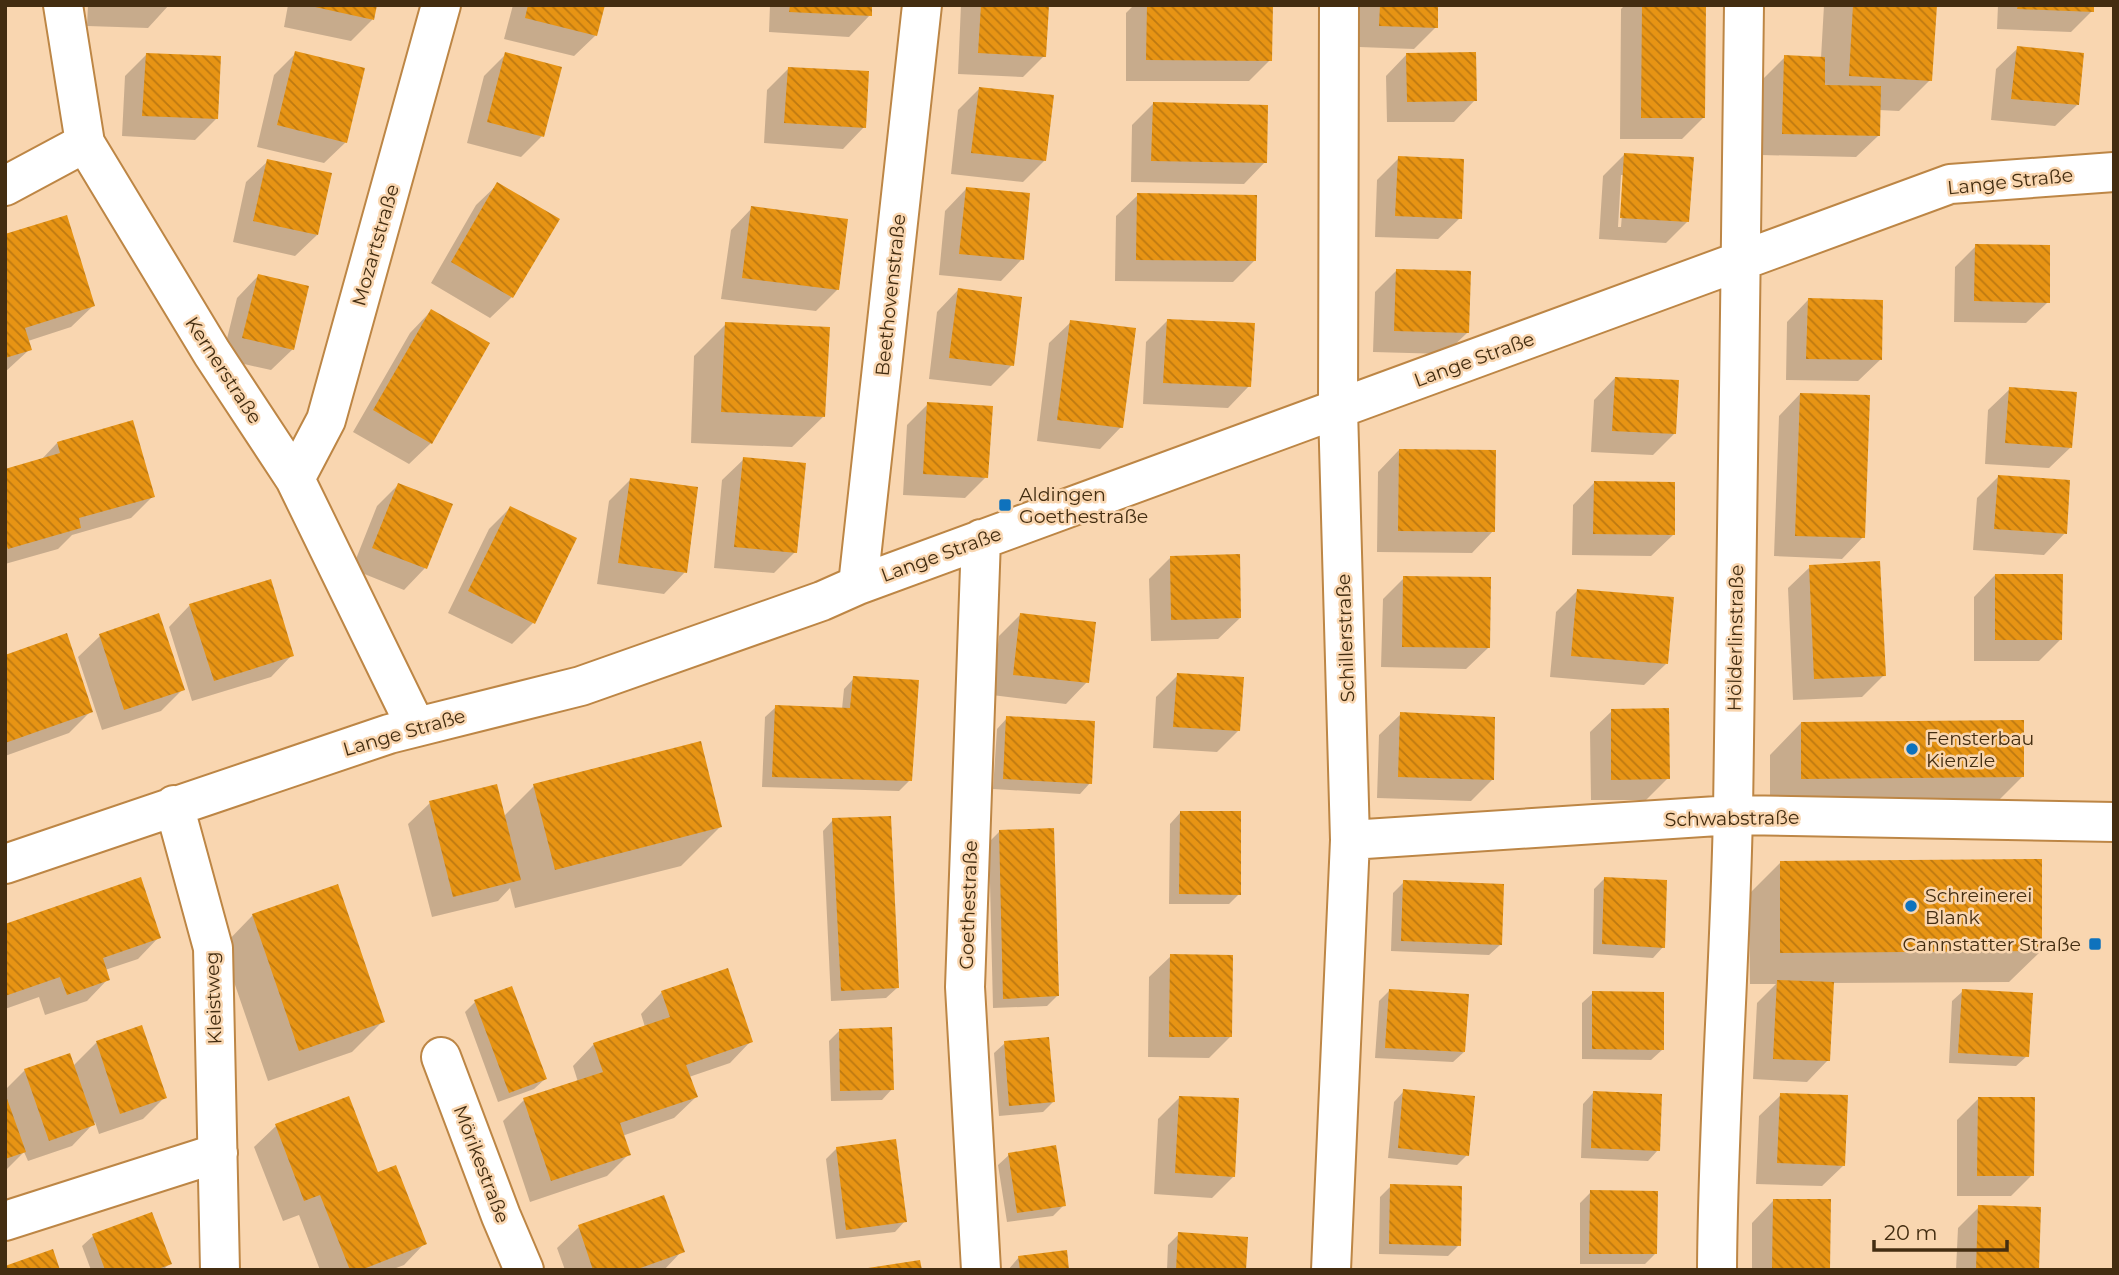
<svg xmlns="http://www.w3.org/2000/svg" width="2119" height="1275" font-family="Montserrat,sans-serif">
	<defs>
		<pattern id="building-back-hatch" width="6" height="6" patternUnits="userSpaceOnUse" patternTransform="scale(1.75)"><rect width="6" height="6" fill="#e79414"/><path d="M-1 5l2 2M0 0l6 6M5-1l2 2" fill="none" stroke="#bd7911"/></pattern>
	</defs>
	<rect width="100%" height="100%" fill="#f9d6b0"/>
	<path fill="#0003" fill-rule="evenodd" d="M88 5H169L148 28 87 26Z
		M288 5H375L372 20 351 41 284 27Z
		M513 5H603L596 35 574 56 504 39Z
		M770 5H871L870 15 849 37 769 32Z
		M961 5H1047L1044 56 1023 77 958 74Z
		M1134 5H1271L1270 60 1249 81H1126V13Z
		M1359 5H1436V27L1414 49 1359 47Z
		M1625 5H1704L1703 118 1682 139H1620L1621 9Z
		M1824 5H1935L1930 80 1899 111 1879 110 1878 136 1856 157 1761 155 1763 79 1785 57 1821 58Z
		M1998 5H2093L2092 11 2071 32 1997 29Z
		M2018 48 2077 105 2055 126 1991 120 1996 69Z
		M296 53 346 142 324 163 257 147 274 75Z
		M506 54 542 136 521 157 467 143 484 76Z
		M1407 54 1475 100 1454 122H1387L1386 76Z
		M146 55 217 118 195 140 122 136 125 76Z
		M788 69 864 127 843 149 764 143 767 90Z
		M979 89 1045 160 1023 182 951 174 958 110Z
		M1153 104 1265 162 1244 184 1131 182 1132 125Z
		M1625 154 1688 221 1666 243 1599 239 1603 176ZM1621 175H1625L1621 227H1618Z
		M1399 158 1460 218 1438 239 1375 237 1377 180Z
		M268 161 317 235 295 256 233 242 246 182Z
		M498 184 512 297 490 318 431 283 476 205Z
		M966 189 1022 259 1001 281 939 275 945 211Z
		M1138 195 1254 261 1233 282 1115 281 1116 216Z
		M752 208 838 289 816 311 721 299 731 230Z
		M5 236 93 306 71 327 28 341 30 349 5 372Z
		M1976 246 2048 302 2026 323 1954 322 1955 267Z
		M1397 270 1467 333 1445 354 1373 352 1375 292Z
		M258 276 293 349 271 370 222 359 237 298Z
		M958 290 1012 365 991 386 929 379 937 312Z
		M1808 300 1880 360 1858 381 1786 380 1787 322Z
		M431 311V443L409 464 353 432 410 333Z
		M1168 320 1249 386 1228 408 1143 404 1146 342Z
		M1071 322 1121 427 1100 449 1037 441 1049 343Z
		M726 324 824 416 792 447 691 443 694 356Z
		M1615 378 1675 433 1653 455 1591 452 1594 400Z
		M2010 389 2071 447 2049 468 1985 464 1988 410Z
		M1800 394 1863 537 1842 559 1774 556 1779 416Z
		M928 404 986 477 965 498 903 495 907 425Z
		M57 443 153 496 131 518 72 535 58 549 5 564V471L40 461Z
		M1399 450 1493 531 1472 553 1377 552 1378 472Z
		M744 459 795 552 774 573 714 568 722 480Z
		M1998 477 2065 533 2044 555 1973 550 1977 498Z
		M630 480 685 572 664 594 597 584 609 501Z
		M1594 483 1673 535 1651 556 1572 555 1573 505Z
		M398 485 451 505 425 568 404 590 352 569 377 506Z
		M510 508 533 623 512 644 448 613 489 529Z
		M1171 557 1240 618 1218 639 1151 641 1149 579Z
		M1810 567 1884 675 1862 697 1793 700 1788 588Z
		M1995 575 2061 639 2039 661H1974V597Z
		M1404 578 1488 648 1466 669 1381 667 1383 599Z
		M1577 591 1666 664 1644 685 1550 677 1556 612Z
		M190 605 292 655 271 677 192 701 169 627Z
		M1021 614 1087 682 1066 704 992 695 999 636Z
		M158 615 183 689 161 711 102 730 78 657 100 636Z
		M5 656 91 711 69 733 5 756Z
		M1178 675 1239 730 1217 752 1153 748 1156 697Z
		M854 678 910 780 899 791 762 787 765 717 776 707 842 709 844 689Z
		M1612 711 1668 778 1646 800H1591L1590 732Z
		M1401 714 1493 779 1471 801 1377 798 1379 735Z
		M1007 718 1090 783 1080 794 993 789 997 729Z
		M1801 723 2022 777 1991 808 1770 809V755Z
		M534 786 721 826 681 866 515 908 510 888 498 901 432 917 408 824 430 803 503 817Z
		M1180 813 1239 894 1229 904H1169L1170 824Z
		M833 820 897 988 886 998 831 1001 823 831Z
		M999 832 1057 996 1047 1006 993 1008 989 842Z
		M1781 862 2041 951 2009 982 1832 983 1828 1060 1807 1082 1753 1079 1757 1003 1776 984H1750L1749 894Z
		M1605 878 1663 947 1653 958 1593 954 1594 889Z
		M1404 882 1500 945 1489 955 1391 951 1393 893Z
		M253 915 383 1021 352 1052 268 1081 222 947Z
		M5 926 159 937 138 959 105 970 108 979 87 1001 45 1015 39 997 5 1009Z
		M1171 956 1230 1037 1209 1058 1148 1057 1149 977Z
		M1389 991 1464 1052 1453 1062 1375 1058 1379 1001Z
		M1963 991 2027 1056 2016 1066 1949 1063 1952 1001Z
		M662 992 751 1041 730 1063 689 1077 696 1097 674 1118 622 1136 629 1154 607 1176 530 1202 503 1121 524 1100 578 1082 573 1066 594 1044 645 1027 641 1014Z
		M1593 993 1662 1050 1651 1060 1582 1059V1003Z
		M475 1002 545 1079 534 1089 498 1102 465 1012Z
		M140 1027 165 1097 143 1119 99 1134 95 1122 72 1146 28 1161 24 1152 5 1171V1090L25 1070 73 1066 96 1043Z
		M840 1030 892 1089 882 1100 831 1101 829 1041Z
		M1005 1043 1053 1102 1043 1112 999 1116 994 1053Z
		M1404 1091 1467 1155 1457 1165 1388 1158 1394 1102Z
		M1593 1093 1658 1150 1648 1161 1581 1158 1583 1104Z
		M1781 1095 1844 1165 1822 1186 1756 1184 1759 1116Z
		M1180 1097 1234 1176 1212 1198 1154 1194 1158 1119Z
		M348 1098 377 1175 425 1243 404 1265 391 1270H320L299 1215 283 1221 254 1147 276 1126Z
		M1978 1099 2032 1175 2011 1196H1957V1120Z
		M837 1148 905 1221 895 1232 836 1239 826 1159Z
		M1009 1155 1064 1205 1053 1216 1007 1222 998 1165Z
		M1391 1186 1459 1245 1448 1256 1379 1254 1380 1197Z
		M1591 1192 1656 1253 1645 1264H1580V1203Z
		M663 1197 682 1251 664 1270H565L557 1248 579 1227Z
		M1773 1201 1828 1270H1752V1223Z
		M1979 1207 2037 1270H1956L1958 1228Z
		M151 1214 170 1263 163 1270H91L82 1246 93 1236Z
		M1179 1234 1245 1270H1167L1168 1245Z
		M1019 1257 1067 1270H1008Z"/>
	<path fill="url(#building-back-hatch)" d="M306 5H377L374 20Z
		M528 5H605L597 36 525 18Z
		M790 5H872V16L789 12Z
		M981 5H1049L1046 57 978 53Z
		M1147 5H1273L1272 61 1146 60Z
		M1380 5H1438V28L1379 26Z
		M1642 5H1706L1705 118H1641Z
		M1853 5H1937L1932 81 1849 76Z
		M2018 5H2094V12L2017 9Z
		M2017 46 2084 53 2079 105 2011 99Z
		M295 51 365 68 347 143 277 125Z
		M505 52 562 67 544 137 487 122Z
		M1476 52 1477 101 1407 102 1406 53Z
		M146 53 221 56 218 119 142 116Z
		M1784 55 1825 57V85L1881 86 1880 136 1782 134Z
		M788 67 869 71 866 128 784 123Z
		M979 87 1054 95 1046 161 971 153Z
		M1153 102 1268 105 1267 163 1151 161Z
		M1624 153 1694 157 1689 222 1620 218Z
		M1398 156 1464 159 1462 219 1395 216Z
		M267 159 332 173 318 235 253 221Z
		M497 182 560 219 513 298 451 262Z
		M966 187 1030 193 1024 260 959 254Z
		M1137 193 1257 195 1256 261 1136 260Z
		M751 206 848 219 839 290 742 278Z
		M67 215 95 306 25 328 32 350 5 358V234Z
		M1975 244 2050 245V303L1974 301Z
		M1396 269 1471 271 1469 333 1394 331Z
		M258 274 309 286 294 350 242 338Z
		M958 288 1022 297 1014 366 949 358Z
		M1808 298 1883 300 1882 360 1806 359Z
		M431 309 490 343 432 444 373 410Z
		M1167 319 1255 323 1251 387 1163 383Z
		M1070 320 1136 328 1123 428 1057 420Z
		M725 322 830 327 825 417 721 412Z
		M1615 377 1679 380 1676 434 1612 431Z
		M2009 387 2077 392 2072 448 2005 443Z
		M1800 393 1870 395 1865 538 1795 536Z
		M927 402 993 406 988 478 923 474Z
		M133 420 155 497 79 518 81 528 8 549 5 541V469L60 453 57 442Z
		M1399 449 1496 450 1495 532 1398 531Z
		M743 457 806 463 797 553 734 547Z
		M1998 475 2070 480 2067 534 1994 529Z
		M630 478 698 487 687 573 618 563Z
		M1594 481 1675 482V535L1593 534Z
		M398 483 453 504 427 569 372 548Z
		M510 506 577 538 535 624 468 591Z
		M1240 554 1241 618 1171 620 1170 556Z
		M1880 561 1886 676 1814 679 1809 565Z
		M1995 574H2063L2062 640H1995Z
		M1403 576 1491 577 1490 648 1402 647Z
		M271 579 294 656 214 681 189 604Z
		M1577 589 1674 597 1668 664 1571 656Z
		M159 613 185 690 124 710 99 634Z
		M1020 613 1096 622 1089 683 1013 675Z
		M67 633 93 712 5 743V655Z
		M1177 673 1244 677 1240 731 1173 727Z
		M853 676 919 680 912 781 772 777 775 705 850 708Z
		M1669 708 1670 779 1611 780V709Z
		M1400 712 1495 717 1494 780 1398 777Z
		M1006 716 1095 721 1092 784 1003 779Z
		M2024 720V777L1801 779V722Z
		M701 741 722 827 555 870 533 784Z
		M497 784 521 880 453 897 429 801Z
		M1180 811H1241V895L1179 894Z
		M891 816 899 988 841 991 832 818Z
		M1054 828 1059 996 1003 999 999 830Z
		M2042 859V951L1780 953V861Z
		M141 877 161 938 103 958 110 980 67 995 60 977 5 996V924Z
		M1604 877 1667 880 1665 948 1602 944Z
		M1403 880 1504 884 1502 945 1401 941Z
		M338 884 385 1022 299 1051 252 914Z
		M1170 954 1233 955 1232 1037H1169Z
		M728 968 753 1042 686 1065 698 1097 620 1123 631 1155 551 1181 523 1098 603 1072 593 1043 670 1017 661 991Z
		M1777 980 1834 982 1830 1061 1773 1059Z
		M512 986 547 1079 509 1093 474 1000Z
		M1389 989 1469 994 1465 1052 1385 1048Z
		M1962 989 2033 993 2029 1057 1958 1053Z
		M1592 991 1664 992V1050L1592 1049Z
		M142 1025 167 1098 120 1114 96 1041Z
		M892 1027 894 1090 840 1091 839 1029Z
		M1049 1037 1055 1102 1009 1106 1004 1041Z
		M70 1053 95 1125 49 1141 24 1069Z
		M1403 1089 1475 1096 1469 1156 1398 1148Z
		M1593 1091 1662 1094 1660 1151 1591 1148Z
		M5 1093 26 1152 5 1159Z
		M1780 1093 1848 1095 1845 1166 1777 1163Z
		M349 1096 378 1172 396 1165 427 1244 361 1270H350L320 1195 304 1201 275 1124Z
		M1179 1096 1239 1098 1235 1177 1175 1173Z
		M1978 1097H2035L2034 1176H1977Z
		M896 1139 907 1222 846 1230 836 1147Z
		M1056 1145 1066 1206 1017 1213 1008 1153Z
		M1390 1184 1462 1186 1461 1246 1389 1244Z
		M1590 1190 1658 1191 1657 1254H1589Z
		M664 1195 685 1252 635 1270H593L578 1225Z
		M1773 1199H1831L1830 1270H1772Z
		M1978 1205 2041 1207 2039 1270H1976Z
		M152 1212 172 1264 155 1270H105L92 1234Z
		M1178 1232 1248 1237 1246 1270H1176Z
		M53 1249 60 1270H5V1266Z
		M1067 1250 1069 1270H1020L1018 1256Z
		M920 1260 922 1270H868V1268Z"/>
	<g fill="none" stroke-linecap="round" stroke-linejoin="round">
		<defs>
			<path id="minor" d="M63 5 85 143 212 353 295 479 416 727
				M5 186 85 143
				M295 479 326 420 441 5
				M858 585 922 5
				M174 805 213 948 220 1270
				M1350 840 1733 815 2114 822
				M5 864 389 734 581 686 822 601 858 585 1950 184 2114 172
				M441 1057 501 1216 524 1270
				M5 1221 218 1153
				M981 1270 965 987 981 539
				M1331 1270 1350 840 1338 409 1339 5
				M1717 1270C1718 1117 1730 965 1733 812 1739 543 1739 274 1744 5"/>
		</defs>
		<use href="#minor" stroke="#bd8645" stroke-width="42"/>
		<use href="#minor" stroke="#fff" stroke-width="38"/>
	</g>
	<g fill="#0e72bd" stroke="#f9d6b0" stroke-width="2.5">
		<rect x="998" y="498" width="14" height="14" rx="3.5"/>
		<circle cx="1912" cy="749" r="7"/>
		<circle cx="1911" cy="906" r="7"/>
		<rect x="2088" y="937" width="14" height="14" rx="3.5"/>
	</g>
	<g text-anchor="middle" stroke-width="5" stroke-linejoin="round" paint-order="stroke">
		<g font-size="19" fill="#432d11" stroke="#f9d6b0">
			<text transform="translate(2010 181) rotate(-6)" y="7">Lange Straße</text>
			<text transform="translate(375 245) rotate(-74)" y="7">Mozartstraße</text>
			<text transform="translate(890 295) rotate(-84)" y="7">Beethovenstraße</text>
			<text transform="translate(1474 359) rotate(-20)" y="7">Lange Straße</text>
			<text transform="translate(224 370) rotate(57)" y="7">Kernerstraße</text>
			<text transform="translate(941 554) rotate(-20)" y="7">Lange Straße</text>
			<text transform="translate(1345 638) rotate(-92)" y="7">Schillerstraße</text>
			<text transform="translate(1735 638) rotate(-89)" y="7">Hölderlinstraße</text>
			<text transform="translate(404 732) rotate(-16)" y="7">Lange Straße</text>
			<text transform="translate(1732 818) rotate(-1)" y="7">Schwabstraße</text>
			<text transform="translate(968 905) rotate(-88)" y="7">Goethestraße</text>
			<text transform="translate(213 998) rotate(-92)" y="7">Kleistweg</text>
			<text transform="translate(482 1164) rotate(69)" y="7">Mörikestraße</text>
		</g>
		<g font-size="19" fill="#432d11" stroke="#f9d6b0" text-anchor="start">
			<text x="1019" y="501">Aldingen<tspan x="1019" dy="22">Goethestraße</tspan></text>
			<text x="1926" y="745">Fensterbau<tspan x="1926" dy="22">Kienzle</tspan></text>
			<text x="1925" y="902">Schreinerei<tspan x="1925" dy="22">Blank</tspan></text>
			<text x="2081" y="951" text-anchor="end">Cannstatter Straße</text>
		</g>
	</g>
	<rect width="2119" height="1275" fill="none" stroke="#432d11" stroke-width="14"/>
	<path d="M1874 1240v10h133v-10" fill="none" stroke="#432d11" stroke-width="3.5"/>
	<text x="1884" y="1240" font-size="21" fill="#432d11" stroke="#f9d6b0" stroke-width="5" paint-order="stroke">20 m</text>
</svg>
